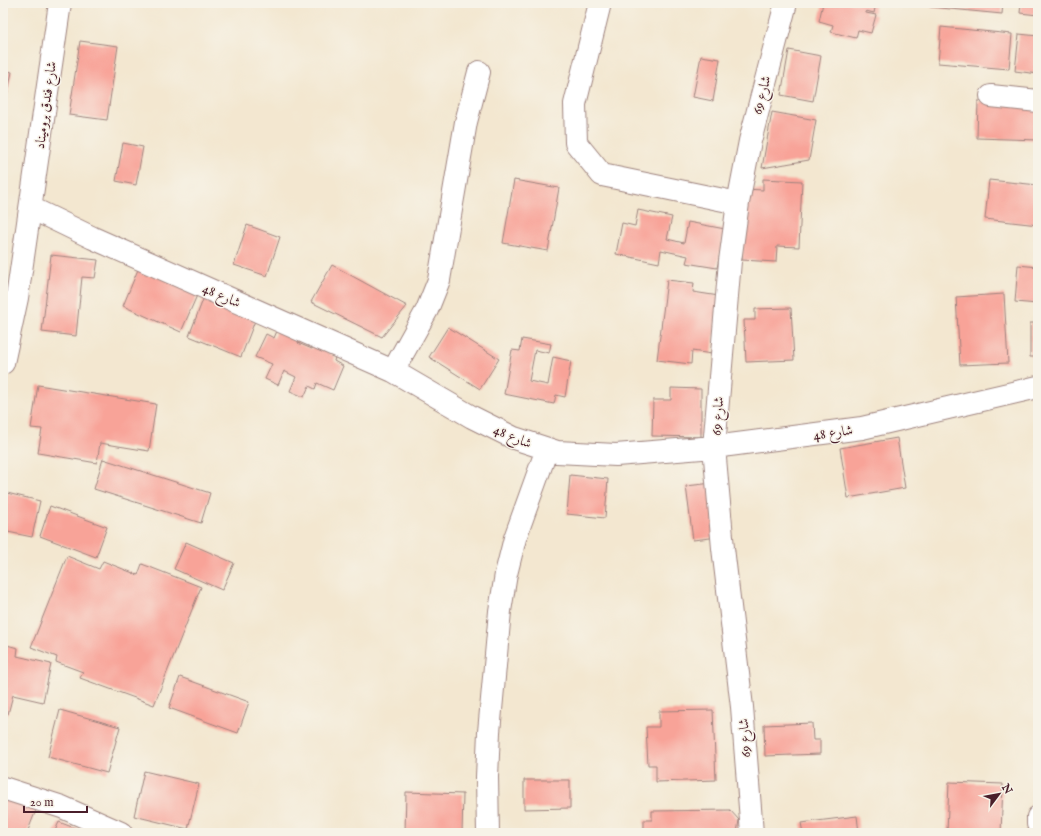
<svg xmlns="http://www.w3.org/2000/svg" width="1041" height="836" font-family="'IM FELL English',Amiri,serif">
	<rect width="100%" height="100%" fill="#f7f3e8"/>
	<filter id="ink" filterUnits="userSpaceOnUse"><feTurbulence type="fractalNoise" baseFrequency=".025" numOctaves="2"/><feDisplacementMap in="SourceGraphic" scale="8" xChannelSelector="R" yChannelSelector="G"/><feConvolveMatrix kernelMatrix="1 2 1 2 8 2 1 2 1" color-interpolation-filters="sRGB"/></filter>
	<filter id="wash" filterUnits="userSpaceOnUse"><feTurbulence type="fractalNoise" baseFrequency=".012" numOctaves="4" result="noise"/><feDisplacementMap in="SourceGraphic" scale="16" xChannelSelector="R" yChannelSelector="G"/><feGaussianBlur stdDeviation="0.9" result="paint"/><feColorMatrix in="noise" values="0 0 0 0 0 0 0 0 0 0 0 0 0 0 0 0 0 1.4 0 .05"/><feComposite in="paint" operator="in"/></filter>
	<g filter="url(#wash)">
		<rect width="100%" height="100%" fill="#f3e7d0"/>
		<g id="blocks">
			<path fill="#f8a398" d="M823 3H876L874 13 866 11V13L876 15 871 33 858 30 856 38 831 32 833 25 819 21Z
				M931 3H1003L1002 14 930 7Z
				M1021 3H1038V15L1020 13Z
				M941 27 1012 34 1009 69 938 63Z
				M1019 34 1038 36V74L1015 71Z
				M80 41 118 46 107 120 69 115Z
				M789 50 821 56 813 101 781 95Z
				M701 56 720 59 713 101 693 97Z
				M3 70 12 72 4 110H3Z
				M978 101 1038 103V140L977 138Z
				M772 112 816 120 809 160 762 168Z
				M123 143 143 147 136 185 116 181Z
				M763 179 802 181 799 247 777 246 776 262 742 260 745 189 763 190Z
				M514 180 559 188 548 251 503 243Z
				M989 180 1038 185V225L985 219Z
				M638 210 672 217 667 239 684 243 688 222 725 229 717 268 686 263 688 256 661 250 659 263 616 254 622 223 635 226Z
				M247 225 280 237 267 276 234 265Z
				M51 255 98 260 95 278 82 277 76 336 42 332Z
				M332 265 407 306 382 337 311 302Z
				M1018 265 1038 267V304L1015 302Z
				M139 267 198 293 181 332 123 306Z
				M667 280 694 283 693 292 719 296 712 354 692 351 691 364 657 360Z
				M1004 294 1008 363 960 365 956 297Z
				M204 297 256 318 241 357 189 336Z
				M791 308 794 360 746 362 744 320H755V309Z
				M1030 323H1038V357H1030Z
				M448 327 499 359 480 389 429 357Z
				M277 331 301 338 298 343 312 349 315 343 335 357 334 361 343 366 333 390 317 383 315 389 309 386 304 397 290 391 296 377 284 371 278 385 265 379 272 364 255 357 266 334 274 338Z
				M522 339 551 344 549 353 535 350 529 381 548 385 553 357 571 361 565 397 556 395 554 404 504 394 512 350 520 351Z
				M38 385 156 404 149 451 100 443 97 463 38 453 42 429 31 428Z
				M671 388 701 389V437L652 436 653 400H671Z
				M897 438 905 488 848 498 840 448Z
				M103 459 210 493 201 523 94 489Z
				M570 475 608 479 605 518 567 514Z
				M713 483 719 537 693 540 686 486Z
				M7 493 40 501 32 537 3 531V511Z
				M50 506 107 527 96 557 40 536Z
				M186 542 234 563 222 590 174 569Z
				M67 556 99 569 103 561 138 575 142 564 201 587 154 705 80 678 83 672 56 662 57 657 31 647Z
				M3 644 18 648 17 656 51 664 43 702 13 695 8 714 3 713Z
				M180 677 249 702 238 733 169 708Z
				M60 710 120 727 107 773 48 757Z
				M713 710 716 780 656 782V765H648L646 727H659V711Z
				M812 723 813 740H820V754L765 756 764 725Z
				M144 771 199 784 188 829 134 816Z
				M524 780H570V808L524 809Z
				M949 782 1003 784 1001 833H947Z
				M406 792 463 794 462 833H405Z
				M3 797 36 810 27 833H3Z
				M730 810 739 820 737 833H644V820H652V811Z
				M857 816 859 833H803L801 823Z
				M59 822 87 833H54Z"/>
		</g>
	</g>
	<g filter="url(#ink)">
		<use href="#blocks" fill-opacity="0" stroke="#9e837e" stroke-width="1"/>
		<g fill="none" stroke-linecap="round" stroke-linejoin="round">
			<defs>
				<path id="minor" d="M600 3 575 104 576 143 602 175 738 203
					M991 96 1038 101
					M31 208 93 238 393 371 472 417 514 438 557 452 616 455 714 447 862 428 1038 387
					M3 363 17 298 60 3
					M393 371 427 310 439 280 466 122 479 72
					M3 788 62 807 121 833
					M1038 817V824
					M488 833 487 777 489 732 500 611 506 574 515 538 547 449
					M752 833 742 707 723 548 714 447 730 261 738 203 750 141 786 3"/>
			</defs>
			<use href="#minor" stroke="#9e837e" stroke-width="24"/>
			<use href="#minor" stroke="#fff" stroke-width="22"/>
		</g>
	</g>
	<g text-anchor="middle" stroke-width="3" stroke-linejoin="round" paint-order="stroke">
		<g font-size="14" fill="#4a1f2b" stroke="#f7f3e8">
			<text transform="translate(761 95) rotate(-76)" y="5">شارع 69</text>
			<text transform="translate(45 105) rotate(-82)" y="5">شارع فندق بروميناد</text>
			<text transform="translate(222 295) rotate(24)" y="5">شارع 48</text>
			<text transform="translate(717 416) rotate(-86)" y="5">شارع 69</text>
			<text transform="translate(833 432) rotate(-8)" y="5">شارع 48</text>
			<text transform="translate(513 436) rotate(23)" y="5">شارع 48</text>
			<text transform="translate(744 738) rotate(-94)" y="5">شارع 69</text>
		</g>
	</g>
	<rect width="1041" height="836" fill="none" stroke="#f7f3e8" stroke-width="16"/>
	<g transform="translate(999 794) rotate(58)" stroke="#f7f3e8" stroke-width="3" paint-order="stroke">
	<path d="M0-3L7 15L0 10L-7 15Z" fill="#4a1f2b"/>
	<text y="-6" font-size="11" font-weight="bold" text-anchor="middle" fill="#4a1f2b">N</text>
	</g>
	<path d="M24 806v6h63v-6" fill="none" stroke="#4a1f2b" stroke-width="2"/>
	<text x="30" y="806" font-size="12" fill="#4a1f2b" stroke="#f7f3e8" stroke-width="3" paint-order="stroke">20 m</text>
</svg>
